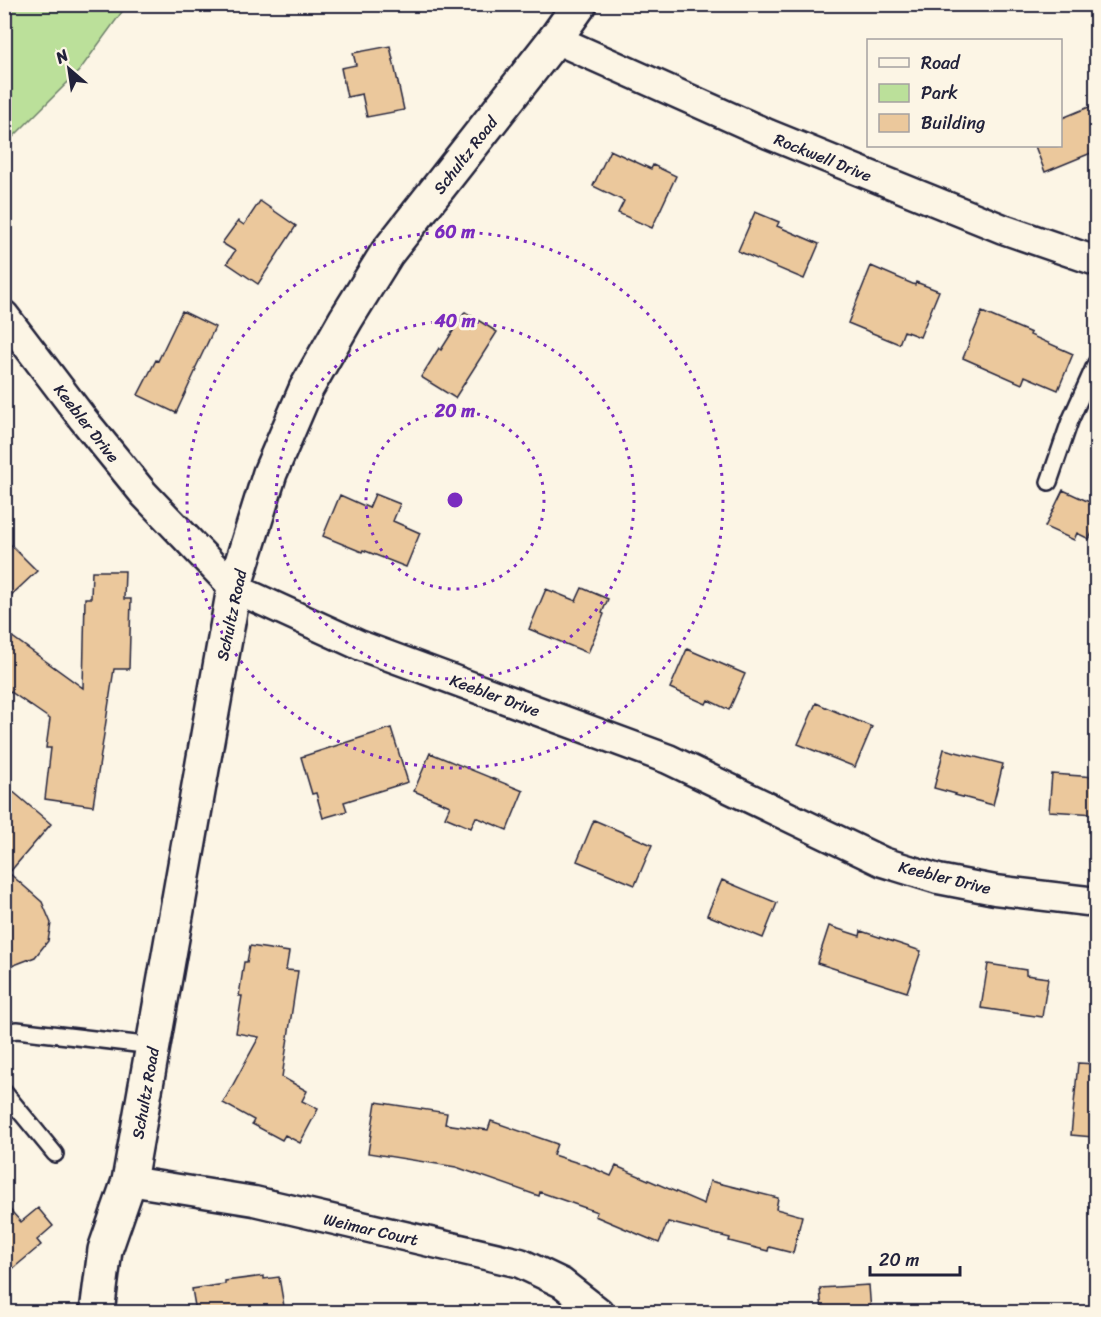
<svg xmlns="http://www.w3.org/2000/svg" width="1101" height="1317" font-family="Sriracha,sans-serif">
	<rect width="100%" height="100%" fill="#fcf5e5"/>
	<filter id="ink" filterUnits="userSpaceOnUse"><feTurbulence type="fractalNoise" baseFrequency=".0167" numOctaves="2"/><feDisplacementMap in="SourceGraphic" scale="12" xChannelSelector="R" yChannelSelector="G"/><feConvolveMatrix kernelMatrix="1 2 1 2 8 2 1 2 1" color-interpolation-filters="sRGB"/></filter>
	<g filter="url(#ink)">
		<path fill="#bbe09a" stroke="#6e816a" stroke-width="1.5" d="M5 4 127 5 79 71 5 145Z"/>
		<path fill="#ebc89c" stroke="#22223b" stroke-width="1.5" d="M390 46 404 110 367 117 362 94 347 97 341 68 356 65 353 53Z
			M1096 104V151L1045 172 1035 146H1060V119Z
			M610 150 651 169 653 165 676 176 652 228 618 213 624 201 593 186Z
			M260 201 296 226 258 284 227 263 235 251 222 243 238 221 244 225Z
			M755 212 779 222 777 226 819 244 804 279 738 251Z
			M871 266 915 285 916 282 939 291 920 337 904 331 899 344 848 323Z
			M182 311 215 327 195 369 196 370 176 413 138 395 156 360 158 361Z
			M465 312 497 332 455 398 421 377 439 348 441 350Z
			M982 312 1031 333 1030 335 1073 354 1058 390 1025 376 1022 384 963 358Z
			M1063 490 1096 505V525L1089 539 1077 533 1074 540 1045 527Z
			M375 494 400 504 393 521 420 533 406 567 363 550 362 552 323 536 340 495 369 508Z
			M4 538 37 571 4 602Z
			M92 571H125L124 599H131L129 669H114L93 806 45 799 51 748H46L50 719 4 687V631L83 688 85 598H91Z
			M582 588 608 599 602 613 604 614 588 653 529 629 546 589 576 601Z
			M687 649 745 674 729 710 708 700 706 704 670 688Z
			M816 703 872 727 855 767 798 744Z
			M391 728 408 782 344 802 347 811 323 818 316 793 312 794 301 757Z
			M944 749 1003 764 993 805 955 795 956 794 934 788Z
			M430 753 523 791 507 830 476 817 471 828 445 817 450 806 414 791Z
			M1052 774 1096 777V814L1049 811Z
			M4 784 51 824 9 873 42 902 51 923 48 941 35 957 4 969Z
			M594 820 652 845 635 885 577 861Z
			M722 880 777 903 763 938 707 915Z
			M829 926 860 936 861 931 921 951 907 992 817 963Z
			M250 946 289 952 286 970 298 971 282 1077 307 1091 302 1101 318 1109 300 1143 285 1135 282 1140 252 1124 254 1120 223 1103 259 1037 236 1033 242 996H239L244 962H247Z
			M988 964 1026 970V975L1048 978 1042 1017 981 1008Z
			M1078 1063 1096 1064V1093L1093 1137 1071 1135Z
			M376 1102 447 1113 445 1124 488 1130 491 1121 557 1144 553 1155 588 1166 611 1176 616 1166 704 1204 710 1181 778 1198 776 1209 802 1216 793 1253 769 1247 768 1251 729 1241 730 1238 668 1222 659 1243 595 1216 597 1212 540 1192 539 1196 456 1167 368 1153Z
			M4 1203 21 1222 38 1208 53 1226 37 1240 41 1245 4 1276Z
			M264 1276V1279L279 1277 285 1312H196L192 1289 225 1284V1281Z
			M869 1285 871 1312H822L820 1288Z"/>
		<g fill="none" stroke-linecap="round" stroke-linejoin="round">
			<defs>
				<path id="lane" d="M1049 482 1070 421 1096 363
					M4 1032 17 1030 153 1046
					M4 1092 55 1154"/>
				<path id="street" d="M555 39 768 134 1003 229 1096 261
					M4 315 83 419 144 494 234 588 359 645 668 759 883 862 938 879 995 890 1096 902
					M129 1181 254 1201 520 1263 562 1283 599 1312"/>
				<path id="secondary" d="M97 1312 105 1250 129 1181 234 588 270 473 306 389 346 319 387 253 555 39 580 4"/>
			</defs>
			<use href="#lane" stroke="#22223b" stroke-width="20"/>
			<use href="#street" stroke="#22223b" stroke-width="33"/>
			<use href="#secondary" stroke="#22223b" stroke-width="38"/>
			<use href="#lane" stroke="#fcf5e5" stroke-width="15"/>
			<use href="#street" stroke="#fcf5e5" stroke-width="28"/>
			<use href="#secondary" stroke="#fcf5e5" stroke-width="33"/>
		</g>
	</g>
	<g fill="none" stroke="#7b2cbf" stroke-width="3" stroke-dasharray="3 6">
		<circle cx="455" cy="500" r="89"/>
		<circle cx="455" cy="500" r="179"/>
		<circle cx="455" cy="500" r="268"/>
	</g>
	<g text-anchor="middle" stroke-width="6" stroke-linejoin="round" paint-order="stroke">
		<g font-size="16" fill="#22223b" stroke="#fcf5e5">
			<text transform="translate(465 155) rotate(-52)" y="6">Schultz Road</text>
			<text transform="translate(823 157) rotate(22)" y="6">Rockwell Drive</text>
			<text transform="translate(87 423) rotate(52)" y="6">Keebler Drive</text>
			<text transform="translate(231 615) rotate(-78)" y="6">Schultz Road</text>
			<text transform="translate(495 695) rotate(20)" y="6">Keebler Drive</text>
			<text transform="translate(945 877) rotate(14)" y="6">Keebler Drive</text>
			<text transform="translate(145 1093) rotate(-80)" y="6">Schultz Road</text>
			<text transform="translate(371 1229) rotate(13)" y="6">Weimar Court</text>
		</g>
	</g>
	<circle cx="455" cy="500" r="9" fill="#7b2cbf" stroke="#fcf5e5" stroke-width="3"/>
	<g font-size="18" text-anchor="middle" font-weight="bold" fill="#7b2cbf" stroke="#fcf5e5" stroke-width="6" stroke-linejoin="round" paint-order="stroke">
		<text x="455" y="238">60 m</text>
		<text x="455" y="327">40 m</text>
		<text x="455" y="417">20 m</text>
	</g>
	<rect width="1101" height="1317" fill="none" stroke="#fcf5e5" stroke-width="24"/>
	<rect x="12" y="12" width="1077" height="1293" fill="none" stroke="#22223b" stroke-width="2" filter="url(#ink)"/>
	<rect x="867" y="39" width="195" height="108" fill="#fcf5e5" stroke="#a5a1a1" stroke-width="1.5"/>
	<rect x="879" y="58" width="30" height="9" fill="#fcf5e5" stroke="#a5a1a1" stroke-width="1.5"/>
	<text x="921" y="69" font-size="18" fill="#22223b">Road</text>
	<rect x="879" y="84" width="30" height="18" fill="#bbe09a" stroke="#a5a1a1" stroke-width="1.5"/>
	<text x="921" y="99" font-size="18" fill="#22223b">Park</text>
	<rect x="879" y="114" width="30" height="18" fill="#ebc89c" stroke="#a5a1a1" stroke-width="1.5"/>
	<text x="921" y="129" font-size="18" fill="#22223b">Building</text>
	<g transform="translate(69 69) rotate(331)" stroke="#fcf5e5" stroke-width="4.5" paint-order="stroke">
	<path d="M0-4.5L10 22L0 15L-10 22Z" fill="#22223b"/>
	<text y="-9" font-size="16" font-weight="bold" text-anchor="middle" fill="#22223b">N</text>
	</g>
	<path d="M870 1266v9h90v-9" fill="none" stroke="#22223b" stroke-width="3"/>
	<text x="879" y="1266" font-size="18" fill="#22223b" stroke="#fcf5e5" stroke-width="4.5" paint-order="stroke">20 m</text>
</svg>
